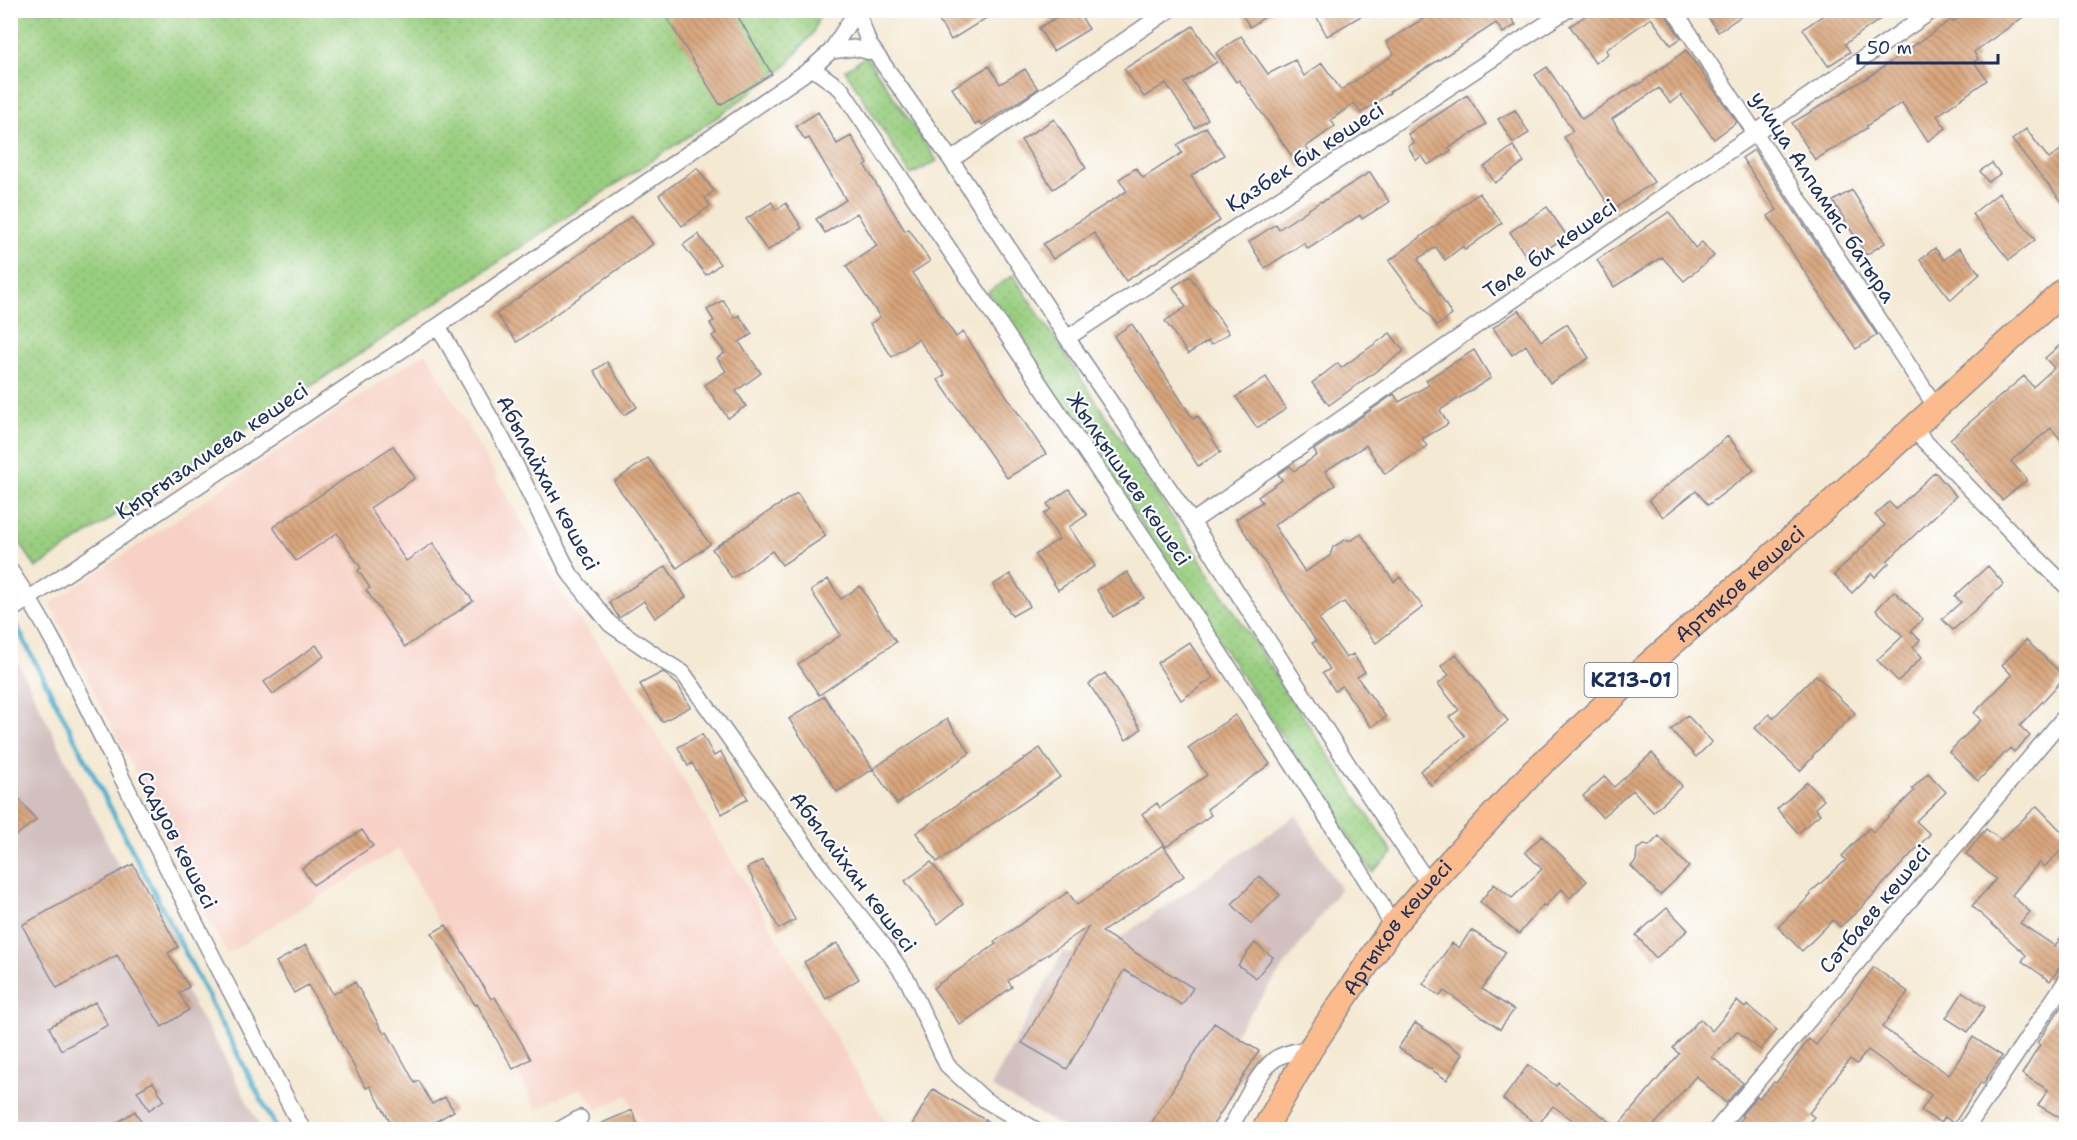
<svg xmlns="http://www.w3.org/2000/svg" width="2077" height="1140" font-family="'Shantell Sans',sans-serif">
	<defs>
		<pattern id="grass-dots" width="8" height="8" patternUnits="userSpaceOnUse" patternTransform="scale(1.5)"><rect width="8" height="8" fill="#99ce7f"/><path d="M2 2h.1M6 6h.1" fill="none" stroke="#83b170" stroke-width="1.8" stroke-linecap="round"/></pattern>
		<pattern id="building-back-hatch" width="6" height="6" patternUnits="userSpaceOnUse" patternTransform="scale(1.5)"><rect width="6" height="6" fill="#d8a57c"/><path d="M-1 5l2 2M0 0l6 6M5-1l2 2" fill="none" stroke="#ae8769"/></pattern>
	</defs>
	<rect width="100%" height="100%" fill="#fff"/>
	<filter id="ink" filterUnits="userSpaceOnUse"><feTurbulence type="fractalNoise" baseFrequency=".0167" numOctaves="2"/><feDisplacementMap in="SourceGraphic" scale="12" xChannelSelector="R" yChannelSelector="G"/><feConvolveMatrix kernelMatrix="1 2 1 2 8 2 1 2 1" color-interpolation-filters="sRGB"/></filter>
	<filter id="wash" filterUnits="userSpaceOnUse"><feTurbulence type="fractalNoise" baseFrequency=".008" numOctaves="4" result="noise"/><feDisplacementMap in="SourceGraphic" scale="24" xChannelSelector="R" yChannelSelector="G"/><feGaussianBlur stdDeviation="1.35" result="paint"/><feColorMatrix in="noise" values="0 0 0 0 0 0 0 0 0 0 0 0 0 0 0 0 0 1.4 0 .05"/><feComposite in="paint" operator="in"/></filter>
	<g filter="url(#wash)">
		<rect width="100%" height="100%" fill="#f4e9d3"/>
		<path fill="#f7d1c6" d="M426 352 567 602 622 676 884 1119 901 1129H644L627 1095 597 1110 581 1087 537 1109 399 848 227 954 50 604Z"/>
		<path fill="#d2bfbf" d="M10 647 160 949 220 1049 261 1129H11Z
			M1296 815 1340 889 1166 1129H1067L991 1087 1063 952 1091 958Z"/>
		<path fill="url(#grass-dots)" stroke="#5a7e6e" stroke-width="1.5" d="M10 11H821L813 33 785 67 719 116 36 568 10 527Z
			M866 56 937 161 911 175 845 70Z
			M1013 275 1393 853 1372 872 988 292Z"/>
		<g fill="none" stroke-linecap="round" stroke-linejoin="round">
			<path stroke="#50b0cf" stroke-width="5" d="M16 625 277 1130"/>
		</g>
		<g id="blocks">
			<path fill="url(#building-back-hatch)" d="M684 10H734L772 74 720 105 668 20Z
				M932 10H999L951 40Z
				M1068 10H1077L1089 29 1053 51 1039 28Z
				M1239 10H1275L1250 27Z
				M1313 10H1371L1327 36Z
				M1516 10 1509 15 1516 25 1503 33 1496 23 1389 92 1390 93 1361 113 1354 103 1331 120 1335 126 1306 147 1314 159 1300 168 1239 80 1236 82 1216 53 1241 36 1268 74 1295 60 1304 76 1322 63 1341 90 1394 54 1386 42 1435 11Z
				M1594 10H1663L1681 38 1671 45 1651 18 1606 50 1608 54 1595 63 1570 26Z
				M1703 10H1750L1718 32Z
				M1831 10H1893L1845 44 1850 52 1828 66 1803 29Z
				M1969 10H2033L1974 52 1978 59 1974 62 1987 80 1937 116 1946 128 1928 141 1902 103 1866 126 1867 128 1815 160 1792 123 1870 76 1951 20 1953 22Z
				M1193 26 1217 62 1184 83 1208 119 1195 128 1166 83 1144 97 1124 69Z
				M1686 50 1737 122 1714 139 1681 95 1670 103 1659 88 1612 119 1654 182 1612 210 1564 137 1573 131 1535 75 1547 67 1582 119 1636 84 1637 86Z
				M989 66 1000 84 1025 69 1038 89 982 125 980 122 975 125 952 88Z
				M1467 95 1486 124 1449 148 1451 151 1428 165 1422 156 1416 160 1408 146 1414 143 1408 134Z
				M1515 110 1529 133 1513 143 1498 119Z
				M818 112 837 144 851 136 868 164 865 166 905 231 909 229 930 261 912 273 956 337 963 332 1046 454 1007 478 938 380 945 375 918 339 892 357 870 324 880 317 846 266 877 246 857 213 825 233 816 219 846 200 809 138 805 140 796 126Z
				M1054 119 1086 168 1053 189 1021 140Z
				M1206 127 1224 155 1191 176 1220 221 1126 281 1094 233 1053 259 1043 244 1127 191 1119 179 1136 168 1143 178 1182 153 1177 145Z
				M2026 129 2049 159 2067 145V208L2012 140Z
				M1513 146 1524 162 1495 183 1484 167Z
				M1754 150 1877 335 1856 349 1768 216 1777 210 1742 158Z
				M1992 163 2000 174 1988 182 1980 171Z
				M697 168 714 191 705 198 710 206 682 226 659 195Z
				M1370 172 1389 202 1362 219 1360 215 1308 249 1304 243 1265 268 1249 242 1276 224 1279 229 1321 201 1322 202Z
				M1852 190 1885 243 1866 255 1833 201Z
				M1479 193 1502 223 1465 250 1463 246 1445 260 1436 247 1418 259 1452 315 1437 326 1389 261Z
				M1999 193 2035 240 2009 260 1972 214Z
				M772 202 776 210 786 203 802 228 767 251 746 219Z
				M1547 207 1567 236 1529 261 1510 232Z
				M1669 212 1695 248 1702 242 1714 256 1684 281 1662 257 1614 287 1597 260Z
				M632 216 653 244 517 342 496 314Z
				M698 234 720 264 706 275 683 245Z
				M1935 248 1944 260 1959 248 1980 274 1951 300 1920 260Z
				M1190 276 1229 333 1211 345 1208 341 1188 354 1165 321 1186 307 1173 287Z
				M723 300 735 318 739 315 752 334 739 342 761 373 736 391 746 406 728 418 705 385 726 371 717 358 725 353 712 336 716 333 710 323 714 321 707 310Z
				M1519 310 1541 341 1567 324 1589 358 1550 383 1526 345 1512 355 1493 328Z
				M1132 324 1193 419 1198 416 1221 452 1198 466 1114 336Z
				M1390 333 1404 351 1329 405 1312 383 1338 363 1341 368Z
				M2067 339V447L2051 428 2011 461 2027 480 2002 500 1950 439 2024 376 2033 387 2054 368 2045 358Z
				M1474 350 1491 378 1440 410 1448 424 1422 439 1427 446 1385 474 1366 445 1325 471 1335 485 1274 525 1305 572 1330 556 1333 547 1345 540H1352L1361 534 1394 582 1400 577 1423 607 1376 643 1344 602 1319 619 1346 658 1353 654 1365 672 1357 677 1386 717 1371 727 1342 686 1335 691 1323 673 1330 669 1312 643 1316 641 1236 519 1262 502 1258 497 1282 480 1278 474 1290 466 1294 471 1317 455 1314 450 1394 394 1399 402 1429 385 1426 380Z
				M607 362 637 407 624 415 594 371Z
				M1266 377 1286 409 1257 428 1236 397Z
				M1728 436 1754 470 1708 505 1696 491 1663 517 1649 500Z
				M393 446 415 478 370 508 406 561 433 543 473 601 405 647 366 590 370 588 358 570 361 568 337 533 296 561 273 527Z
				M648 458 710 544 677 568 614 482Z
				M1935 472 1956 496 1887 561 1889 563 1875 577 1872 573 1852 593 1834 575 1885 525 1875 515 1889 502 1896 509Z
				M1069 489 1087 515 1069 527 1095 566 1058 590 1035 555 1059 539 1044 514 1051 509 1047 504Z
				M797 493 826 536 782 565 772 551 732 578 712 549Z
				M666 566 686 597 655 618 644 601 619 618 609 602Z
				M1988 566 2004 584 1953 630 1942 619 1961 602 1955 596Z
				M1127 572 1144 598 1113 617 1097 590Z
				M1010 574 1030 606 1012 616 993 585Z
				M828 579 841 599 860 586 896 642 819 695 798 664 841 635 811 591Z
				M1894 591 1923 619 1911 631 1920 640 1913 647 1922 657 1898 681 1877 660 1903 636 1876 610Z
				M2026 640 2065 677 2020 726 2030 736 2014 752 2010 748 1978 781 1949 752 1981 720 1974 713 2012 675 2002 665Z
				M1189 642 1213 678 1181 700 1157 663Z
				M316 645 324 656 273 694 264 682Z
				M1456 654 1508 721 1431 785 1420 771 1465 736 1449 717 1459 710 1438 684 1449 675 1441 666Z
				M663 672 678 685 690 707 662 722 640 684Z
				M1105 673 1141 729 1126 740 1089 684Z
				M1816 675 1855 713 1812 756 1813 757 1800 771 1755 728 1769 714 1773 718Z
				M824 696 873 769 837 792 789 719Z
				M1235 715 1270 764 1207 809 1211 815 1166 847 1142 814 1157 803 1160 808 1207 775 1188 748Z
				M1687 715 1712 742 1696 757 1671 730Z
				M947 719 970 753 897 804 873 769Z
				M702 734 714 756 721 752 748 799 722 814 692 763 688 766 678 747Z
				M1040 748 1060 777 937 862 916 833Z
				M1652 753 1682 786 1653 812 1633 790 1602 817 1583 796 1605 776 1614 787Z
				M1928 773 1946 792 1916 821 1930 834 1859 910 1840 927 1833 920 1802 951 1778 927 1811 895 1810 893 1846 860 1842 856 1869 828 1873 832 1914 791 1912 789Z
				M1807 782 1824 800 1815 808 1820 814 1798 833 1777 809Z
				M10 787 36 820 10 840Z
				M2037 806 2067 837V845L2044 867 2039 862 2012 895 2030 912 2020 923 2055 946 2067 929V957L2050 981 2022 961 2026 955 1972 906 1996 879 1966 854 1986 829 2001 840Z
				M362 830 373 846 313 885 302 868Z
				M1542 836 1587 881 1570 898 1562 889 1545 906 1543 905 1519 934 1480 902 1494 884 1512 898 1542 869 1525 852Z
				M1659 836 1689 867 1660 895 1631 866 1636 861 1637 849 1644 845 1649 846Z
				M1163 845 1184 876 1102 932 1193 988 1182 1005 1124 970 1067 1069 1022 1043 1089 926 1008 981 1012 987 960 1025 933 988 996 944 994 942 1068 892 1077 905Z
				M763 860 795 920 779 929 747 868Z
				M931 862 963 904 938 924 905 881Z
				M133 864 178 947 168 953 189 987 179 993 189 1010 162 1027 117 955 57 988 22 925Z
				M1260 876 1280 895 1251 924 1232 904Z
				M1667 908 1688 930 1656 958 1636 935Z
				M446 925 491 999 495 997 531 1059 513 1069 477 1004 475 1005 432 933Z
				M1471 930 1506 952 1482 989 1514 1010 1500 1029 1444 991 1440 996 1423 984 1452 943 1459 948Z
				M837 943 859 979 826 999 804 962Z
				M1255 943 1273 957 1256 978 1238 965Z
				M306 945 333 994 355 982 384 1034 387 1032 415 1083 419 1081 432 1104 445 1097 454 1111 421 1130H395L370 1086 366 1088 308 985 294 993 276 962Z
				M1874 967 1908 992 1882 1027 1949 1075 1973 1037 2002 1056 1983 1084 1981 1082 1954 1124 1945 1117 1941 1123 1921 1111 1931 1095 1868 1050 1857 1064 1850 1059 1809 1113 1814 1117 1802 1130H1777L1768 1122 1761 1130H1745L1737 1123 1743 1117 1741 1115 1757 1096 1759 1098 1774 1082 1776 1083 1809 1039 1816 1045Z
				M1963 992 1985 1007 1968 1032 1946 1018Z
				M2067 998V1122L2038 1105 2048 1090 2022 1074 2040 1045 2037 1043Z
				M1737 1001 1745 1008 1747 1005 1777 1030 1760 1050 1737 1031 1712 1057 1743 1083 1726 1103 1696 1076 1650 1130H1591L1582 1122 1579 1125 1553 1106 1538 1125 1503 1099 1528 1065 1556 1086 1558 1083 1617 1127 1679 1054 1673 1048 1700 1019 1712 1031Z
				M95 1002 108 1025 61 1050 49 1027Z
				M1214 1023 1259 1051 1210 1130H1147Z
				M1415 1023 1463 1054 1447 1080 1398 1048Z
				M153 1082 164 1100 149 1110 137 1091Z
				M933 1089 1002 1130H909Z
				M632 1110 637 1123 622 1130H586Z
				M135 1111 142 1123 132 1130H106Z"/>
		</g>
	</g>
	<g filter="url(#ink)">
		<use href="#blocks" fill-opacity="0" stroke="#888c98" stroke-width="1.5"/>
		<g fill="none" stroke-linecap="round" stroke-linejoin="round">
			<defs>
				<path id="minor" d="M857 10 869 44 951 160 1067 338 1192 522 1353 772 1429 884
					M1674 10 1936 407
					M831 51 854 48 875 53
					M812 68 841 89 1158 559 1312 794 1380 902 1392 927
					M951 160 1169 10
					M438 326 504 442 570 574 610 624 665 662 683 673 824 871 887 950 908 981 947 1065 985 1100 1036 1130
					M1067 338 1567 10
					M1912 428 2016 537 2066 586
					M1192 522 1933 10
					M10 570C56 637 88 711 124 782 182 899 242 1014 303 1130
					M10 611 438 326 812 68 831 51 857 10
					M559 1130 580 1118
					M1229 1130C1243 1107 1254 1076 1275 1059 1285 1052 1299 1051 1311 1048
					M1716 1130 2066 715
					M1965 1130 2066 981"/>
				<g id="trunk">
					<path id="s1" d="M1264 1130 1311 1048 1392 927 1429 884 1534 771 1641 671 1800 531 2066 289"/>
				</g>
			</defs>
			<use href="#minor" stroke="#888c98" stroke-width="18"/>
			<use href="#trunk" stroke="#888c98" stroke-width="27"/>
			<use href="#minor" stroke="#fff" stroke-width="15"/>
			<use href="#trunk" stroke="#fbbb8c" stroke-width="24"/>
		</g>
	</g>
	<g text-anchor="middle" stroke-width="4.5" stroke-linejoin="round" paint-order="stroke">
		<rect fill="#fff" stroke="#5f6d8e" stroke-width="1.5" x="1584.5" y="663" width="93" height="34" rx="4.5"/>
		<g font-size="20" font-weight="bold" fill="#1b2f5e">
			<text x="1631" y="687">KZ13-01</text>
		</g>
		<g font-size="21" fill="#1b2f5e" stroke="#fff">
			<text transform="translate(1305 157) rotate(-33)" y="7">Қазбек би көшесі</text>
			<text transform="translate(1823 197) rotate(57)" y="7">улица Алпамыс батыра</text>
			<text transform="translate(1550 249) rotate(-35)" y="7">Төле би көшесі</text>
			<text transform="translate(212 451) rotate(-34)" y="7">Қырғызалиева көшесі</text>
			<text transform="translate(1129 479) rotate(56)" y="7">Жылқышиев көшесі</text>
			<text transform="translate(548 483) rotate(62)" y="7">Абылайхан көшесі</text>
			<text dy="7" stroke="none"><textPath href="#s1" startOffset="729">Артықов көшесі</textPath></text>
			<text transform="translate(177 840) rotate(63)" y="7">Садуов көшесі</text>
			<text transform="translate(853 872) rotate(53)" y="7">Абылайхан көшесі</text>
			<text transform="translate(1875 909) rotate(-50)" y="7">Сәтбаев көшесі</text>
			<text dy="7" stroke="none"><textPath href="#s1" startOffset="243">Артықов көшесі</textPath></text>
		</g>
	</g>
	<rect width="2077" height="1140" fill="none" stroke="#fff" stroke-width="36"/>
	<path d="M1858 54v9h140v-9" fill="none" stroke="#1b2f5e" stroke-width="3"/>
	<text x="1867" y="54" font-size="18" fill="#1b2f5e" stroke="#ffffff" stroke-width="4.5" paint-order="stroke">50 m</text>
</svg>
